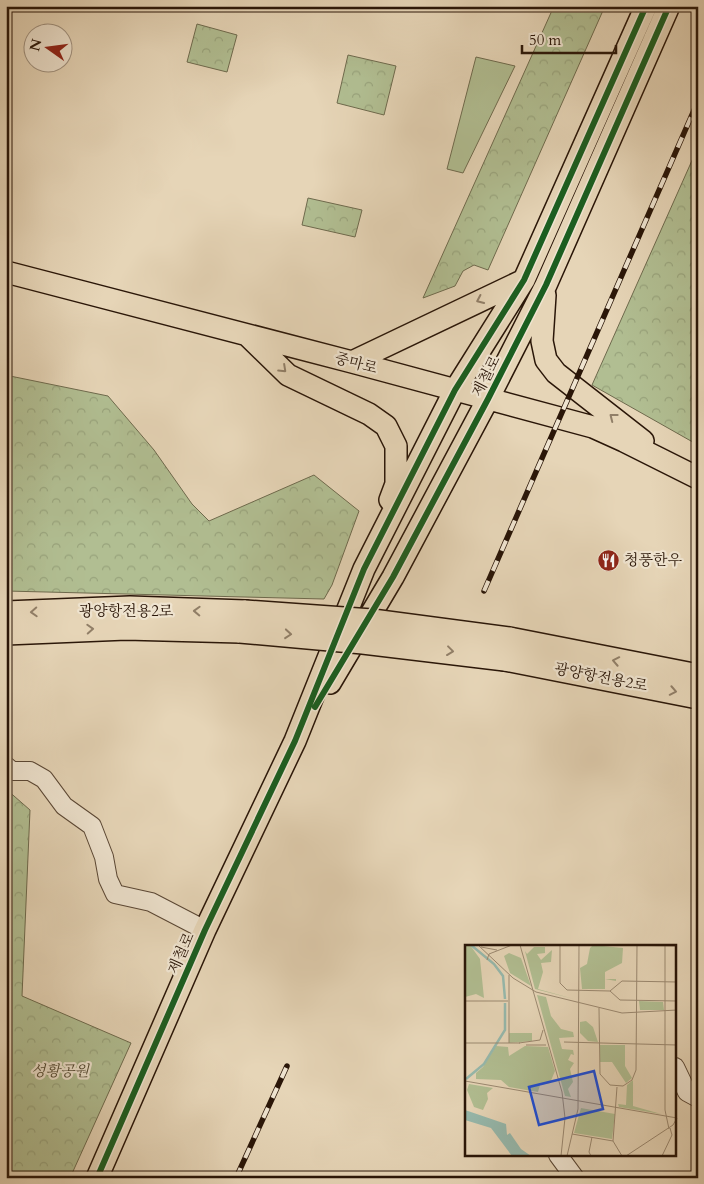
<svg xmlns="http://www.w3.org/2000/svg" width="704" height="1184" font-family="Cardo,'Noto Serif KR',serif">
	<defs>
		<pattern id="forest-crowns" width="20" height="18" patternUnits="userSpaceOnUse" patternTransform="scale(1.25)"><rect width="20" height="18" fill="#b1be92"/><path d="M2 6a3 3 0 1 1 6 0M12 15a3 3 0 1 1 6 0" fill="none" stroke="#98a37c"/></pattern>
	</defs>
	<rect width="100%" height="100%" fill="#e6d5b7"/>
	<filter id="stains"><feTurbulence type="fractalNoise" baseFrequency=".004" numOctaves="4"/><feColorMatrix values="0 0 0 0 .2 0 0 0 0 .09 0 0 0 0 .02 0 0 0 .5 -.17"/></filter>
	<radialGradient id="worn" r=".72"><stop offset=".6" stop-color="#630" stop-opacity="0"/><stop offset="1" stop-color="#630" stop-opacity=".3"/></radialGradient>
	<path fill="#b1be92" stroke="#6e6a4d" d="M476 57 515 66 463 173 447 169Z"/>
	<path fill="url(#forest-crowns)" stroke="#6e6a4d" d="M554 6H605L488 270 474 265 463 271 455 286 423 298Z
		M197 24 237 35 227 72 187 62Z
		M348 55 396 66 384 115 337 103Z
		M698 147V445L592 385Z
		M308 198 362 210 355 237 302 225Z
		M10 376 108 396 154 450 192 504 209 521 314 475 359 511 332 585 324 599 6 591V377Z
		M6 789 30 810 22 996 131 1043 70 1178H6Z"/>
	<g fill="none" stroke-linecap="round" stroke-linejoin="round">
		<defs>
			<path id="minor" d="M6 766 12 771H30L44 779 64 806 92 826 104 857 108 879 115 894 151 902 205 930
				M675 1067 687 1092 698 1098
				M558 1155 575 1178"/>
			<path id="major" d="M6 272 352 362 593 427 624 441 698 478
				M545 295 542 341 546 360 556 373 643 441
				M248 336 288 375 369 414 386 426 396 446V484L390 500
				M352 362 524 280
				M330 683 393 577 488 399 546 285 669 6
				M97 1178 205 930 295 741 364 569 455 390 524 280 646 6"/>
			<path id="highway" d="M6 614 130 609 245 613
				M6 632 126 627 240 630
				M509 640 698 677
				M505 658 698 696"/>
		</defs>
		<use href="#minor" stroke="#594634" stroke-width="20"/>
		<use href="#major" stroke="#2a1608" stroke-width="24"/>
		<use href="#highway" stroke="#2a1608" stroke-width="28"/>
		<use href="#minor" stroke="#efe4d0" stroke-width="18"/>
		<use href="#major" stroke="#e6d5b7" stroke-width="21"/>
		<use href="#highway" stroke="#e6d5b7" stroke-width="25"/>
		<defs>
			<path id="rail" d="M484 591 698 101
				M236 1178 287 1066"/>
		</defs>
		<use href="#rail" stroke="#2a1608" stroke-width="5.5"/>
		<use href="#rail" stroke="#efe4d0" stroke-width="4" stroke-dasharray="11" stroke-linecap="butt"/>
		<defs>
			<path id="highway-bridge" d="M245 613 372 622 509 640
				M240 630 363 641 505 658"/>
		</defs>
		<use href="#highway-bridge" stroke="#2a1608" stroke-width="28" stroke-linecap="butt"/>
		<use href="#highway-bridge" stroke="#e6d5b7" stroke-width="25"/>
		<defs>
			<path id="cycleway" d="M315 707 393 577 488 399 546 285 669 6
				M97 1178 205 930 295 741 364 569 455 390 524 280 646 6"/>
		</defs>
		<use href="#cycleway" stroke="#efe4d0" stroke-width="9"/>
		<use href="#cycleway" stroke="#1b5e20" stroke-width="6"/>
	</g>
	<defs><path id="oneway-chevron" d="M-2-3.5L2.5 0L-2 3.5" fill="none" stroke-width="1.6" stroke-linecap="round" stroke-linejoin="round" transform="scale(1.25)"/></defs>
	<g stroke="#917f68">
		<use href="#oneway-chevron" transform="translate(480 300) rotate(155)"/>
		<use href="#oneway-chevron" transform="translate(283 369) rotate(43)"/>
		<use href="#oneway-chevron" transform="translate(613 417) rotate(-142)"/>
		<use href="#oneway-chevron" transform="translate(197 611) rotate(-178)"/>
		<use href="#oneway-chevron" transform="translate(34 612) rotate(177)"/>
		<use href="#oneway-chevron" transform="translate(90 629) rotate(-3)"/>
		<use href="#oneway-chevron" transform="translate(288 634) rotate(5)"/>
		<use href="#oneway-chevron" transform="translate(450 651) rotate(7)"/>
		<use href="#oneway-chevron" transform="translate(616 661) rotate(-169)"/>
		<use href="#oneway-chevron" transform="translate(673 691) rotate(11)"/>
	</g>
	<defs>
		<symbol id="restaurant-disc" viewBox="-11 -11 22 22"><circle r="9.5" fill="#8f2418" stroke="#efe4d0"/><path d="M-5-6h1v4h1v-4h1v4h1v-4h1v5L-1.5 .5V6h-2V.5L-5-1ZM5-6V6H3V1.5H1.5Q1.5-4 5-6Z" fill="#fff"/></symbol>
	</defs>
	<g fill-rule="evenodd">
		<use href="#restaurant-disc" x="596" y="548" width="25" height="25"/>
	</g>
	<g text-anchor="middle" stroke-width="4.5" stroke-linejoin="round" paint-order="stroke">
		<g font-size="15" fill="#2a1608" stroke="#efe4d0">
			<text transform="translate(356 363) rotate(15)" y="5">중마로</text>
			<text transform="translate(486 376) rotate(-63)" y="5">제철로</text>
			<text x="126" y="616">광양항전용2로</text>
			<text transform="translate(601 677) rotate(11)" y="5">광양항전용2로</text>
			<text transform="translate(181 953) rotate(-66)" y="5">제철로</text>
		</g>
		<g font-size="15" fill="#2a1608" stroke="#efe4d0" text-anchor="start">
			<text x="624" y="565">청풍한우</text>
		</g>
		<g font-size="15" font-style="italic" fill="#524831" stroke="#efe4d0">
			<text x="60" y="1076">성황공원</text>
		</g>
	</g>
	<g transform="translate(465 945)">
		<rect width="211" height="211" fill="#e6d5b7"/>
		<path d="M44 88H67V96L44 98Z" fill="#b1be92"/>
		<path d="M0 0H5L15 14 19 53 11 49 0 52ZM128 0 158 3 157 18 140 27V34H151V36L140 34V44H117L115 23 122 19 125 3ZM69 2H80V8L72 9 76 15 87 5 86 17 76 18 78 27 73 44 109 54 70 44 60 6 62 9ZM44 8 56 13 66 41 45 28 39 11ZM72 50 81 52 86 71 96 84 108 87 109 92 94 93 97 104 108 105 109 110 106 109 103 115 109 118 105 124 108 137 103 144 106 152 100 151ZM174 56 198 57 199 65H175ZM121 76 128 82 133 97 123 96 115 88V77ZM135 100H160V121L167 133 161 138 147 117H135ZM31 101 43 102 44 111 60 101 83 102 90 126 85 138 75 140 73 147 44 142 36 135 11 134V128L18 122ZM168 135V161L196 169 154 162 153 159 161 160 162 140ZM4 139 28 143 22 148 23 154 18 165 9 162 2 145ZM116 163 150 169 147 194 109 188Z" fill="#b1be92"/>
		<path d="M0 165 41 179 42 190 45 188 56 204 66 211H47L26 183 0 175Z" fill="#96b9ad"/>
		<path fill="none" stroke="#96b9ad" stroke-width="2.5" d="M6 0 29 19 38 31 40 54M1 134 19 119 40 85V58"/>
		<path fill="none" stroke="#9b8971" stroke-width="1" d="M13 0 48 33 71 47 157 68 212 65M55 0 97 147 100 173 96 211M95 0V38L102 45 145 46 157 36 212 37M97 0H125M151 0 212 1M200 0V165L204 184M16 2 32 5M22 15 24 9 47 0M145 46 155 55 212 56M0 56H43M134 63 135 129 145 140 158 141 167 135 171 125 172 0M99 97 212 100M0 98H55M44 98V30M54 98 75 95 78 85M61 100H81M0 136 212 173M152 142 148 196 157 211M107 189 148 196M102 211 113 164 114 0M126 211 124 207 127 192M161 211 208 180 212 173M197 211 207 190 205 183"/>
		<path fill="#1d4ed8" fill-opacity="0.15" stroke="#1d4ed8" stroke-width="2.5" d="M129 126 138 164 74 180 64 142Z"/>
		<rect width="211" height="211" fill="none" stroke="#2a1608" stroke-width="2.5"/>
	</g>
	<rect width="704" height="1184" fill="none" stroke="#e6d5b7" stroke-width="25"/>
	<rect x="8" y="8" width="689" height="1169" fill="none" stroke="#2a1608" stroke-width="2.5"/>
	<rect x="12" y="12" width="679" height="1159" fill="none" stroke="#2a1608"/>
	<g transform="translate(48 48) rotate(284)"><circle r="24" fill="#efe4d0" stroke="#a09280"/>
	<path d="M0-4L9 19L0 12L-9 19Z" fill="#8f2418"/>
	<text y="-8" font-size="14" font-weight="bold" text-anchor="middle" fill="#2a1608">N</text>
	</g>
	<path d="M522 45v8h94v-8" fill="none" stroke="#2a1608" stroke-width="2.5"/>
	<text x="529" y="45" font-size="15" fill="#2a1608" stroke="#efe4d0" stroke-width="4" paint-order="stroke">50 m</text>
	<rect width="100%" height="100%" filter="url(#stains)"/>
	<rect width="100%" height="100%" fill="url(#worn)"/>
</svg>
